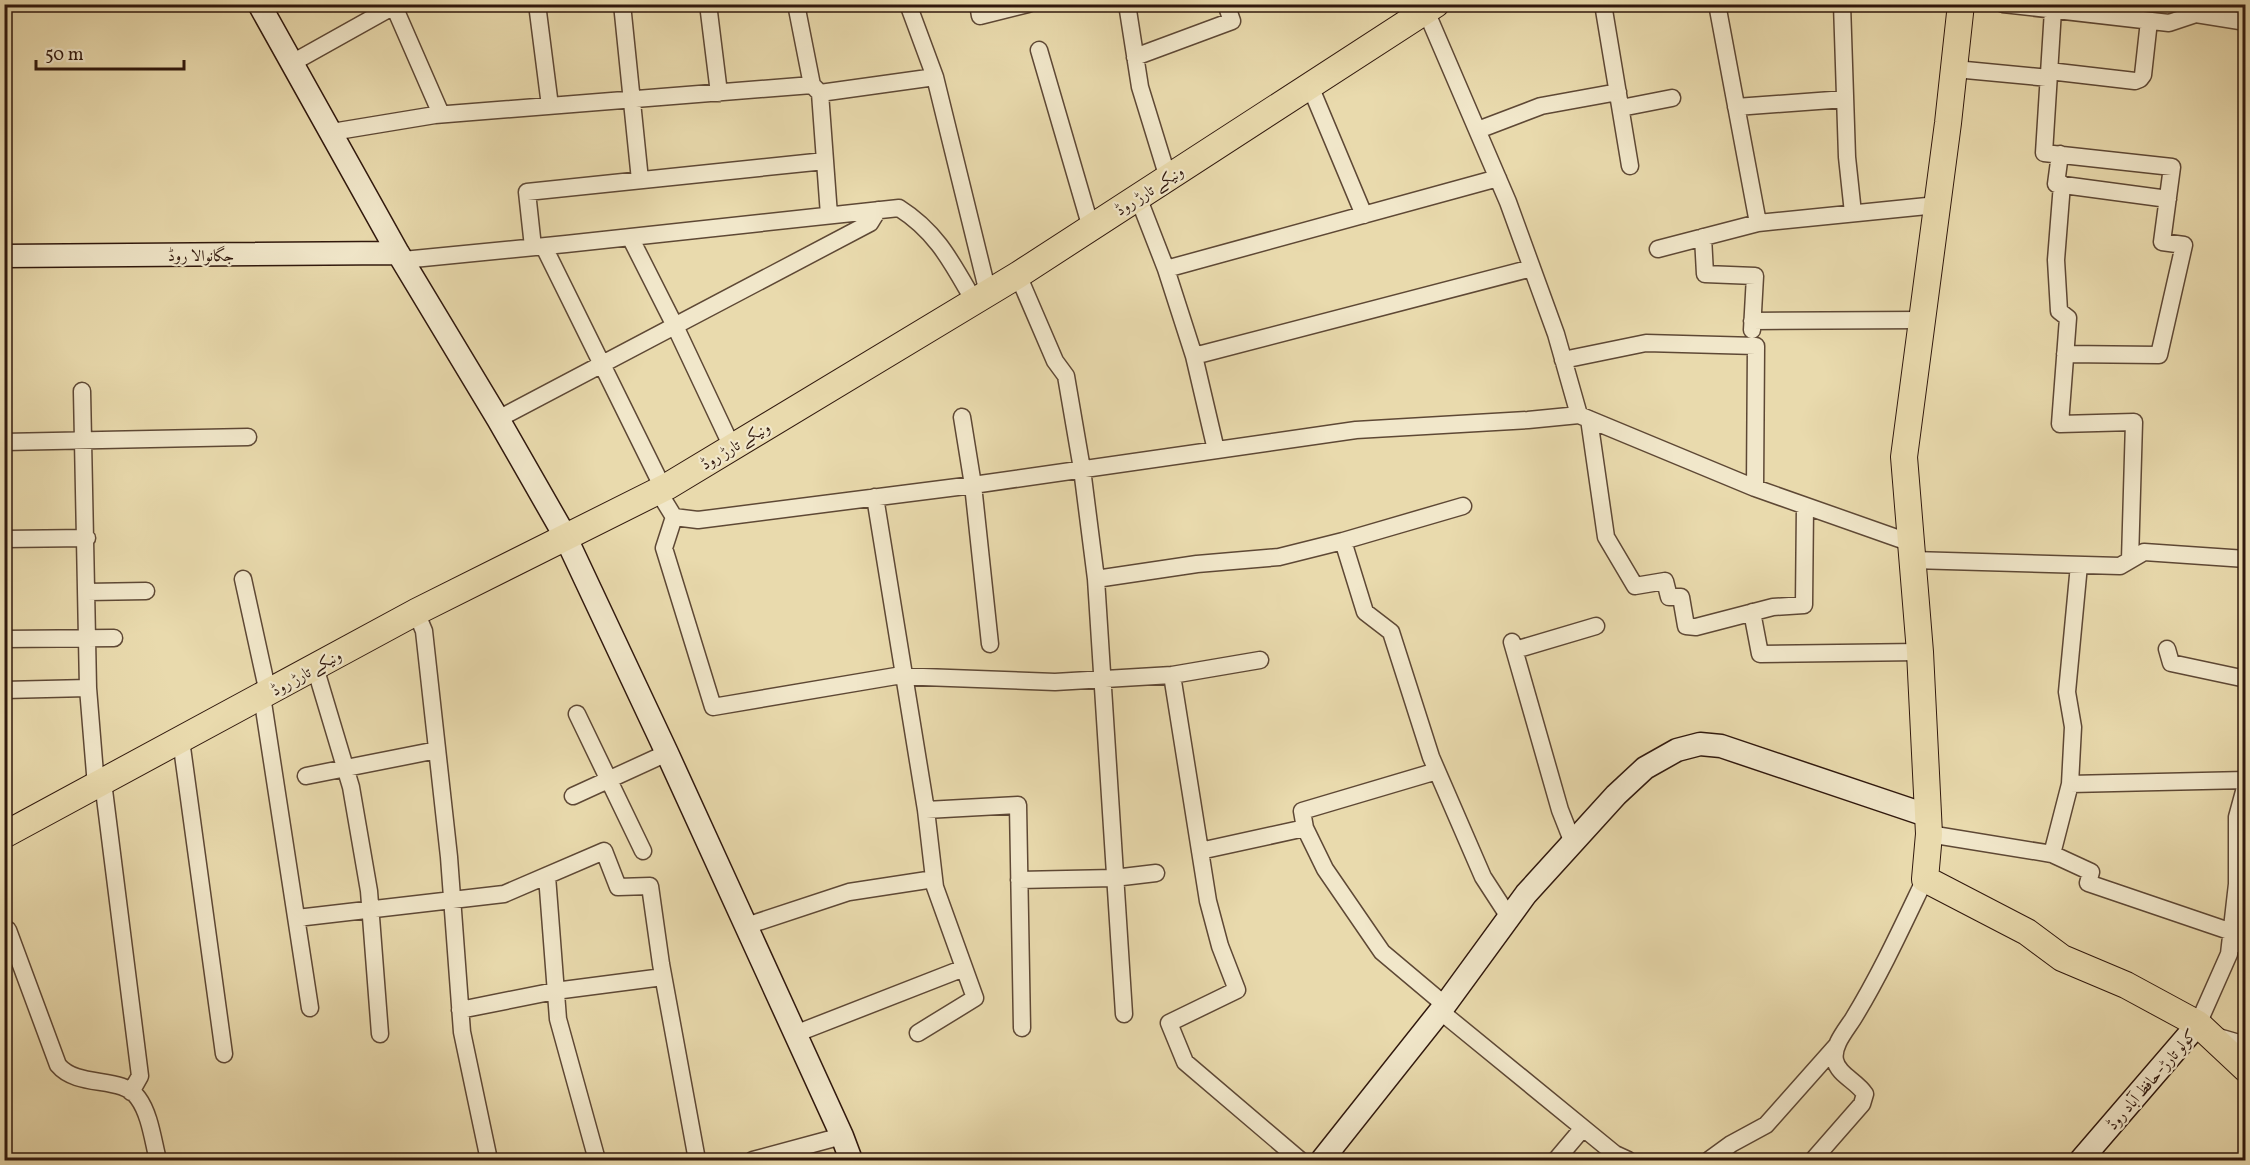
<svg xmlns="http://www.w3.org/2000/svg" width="2250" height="1165" font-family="Vollkorn,Amiri,serif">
	<rect width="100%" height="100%" fill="#e9daad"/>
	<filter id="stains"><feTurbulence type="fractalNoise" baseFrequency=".00333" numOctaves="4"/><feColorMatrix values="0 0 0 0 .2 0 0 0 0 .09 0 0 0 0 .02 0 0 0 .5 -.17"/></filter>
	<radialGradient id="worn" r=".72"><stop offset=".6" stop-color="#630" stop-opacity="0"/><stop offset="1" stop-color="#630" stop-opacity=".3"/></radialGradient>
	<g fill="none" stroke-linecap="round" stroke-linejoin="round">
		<defs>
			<path id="street" d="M393 4 441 114
				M537 4 550 106
				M622 4 640 180
				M708 4 719 93
				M908 4 935 77 988 293
				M978 4 980 16 1028 4
				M1127 4 1140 87 1168 178
				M1603 4 1630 166
				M1717 4 1758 223
				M1842 4 1847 157 1853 213
				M2003 4 2169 23 2196 14 2246 22
				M2053 10 2044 153 2172 167 2162 242 2184 245 2159 355 2065 354
				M1426 11 1508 202 1556 334 1579 415
				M1039 50 1091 228
				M1135 57 1232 21 1226 4
				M292 63 394 6
				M1955 69 2049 78
				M2049 71 2135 81 2140 79 2143 75 2149 21
				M812 85 820 93 829 215
				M1310 86 1364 215
				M820 93 935 77
				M1736 107 1845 99
				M1621 108 1672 98
				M1478 130 1541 106 1618 92
				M332 132 435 115 812 85 796 4
				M2060 154 2056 184 2168 199
				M2062 184 2056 260 2059 311 2068 318 2060 424 2134 422 2130 560
				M1138 197 1166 269 1194 356 1216 450
				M630 237 675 326 732 447
				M1703 237 1705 274 1755 276 1752 330
				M533 247 527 192 825 161
				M544 247 663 488
				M1658 249 1758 223 1937 205
				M403 260 566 244 899 208C937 232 952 263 974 301
				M1166 269 1498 178
				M1018 275 1055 361 1066 376 1082 469 1096 579 1124 1014
				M1752 321 1922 320
				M1194 356 1532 268
				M1563 360 1646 343 1756 346 1755 488
				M82 391 88 688 96 786
				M962 417 973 485 990 644
				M498 419 870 223 878 210
				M1589 419 1606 537 1635 586 1665 581 1669 597H1681L1686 626 1696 627 1773 607 1804 605 1805 506
				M4 442 248 437
				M658 491 674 517 698 520 973 485 1356 430 1528 420 1579 415 1755 488 1911 543
				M875 497 926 810 935 887 975 998 918 1033
				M674 517 664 548 713 707 896 676 1055 682 1172 675 1260 660
				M4 539 87 538
				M1343 541 1365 612 1391 632 1431 757 1483 877 1509 917
				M1912 560 2120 566 2144 552 2246 559
				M243 579 268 693
				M1096 579 1197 564 1279 557 1343 541 1463 506
				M87 592 146 591
				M416 612 424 631 449 857 462 1032 489 1160
				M1752 612 1760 654 1920 652
				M4 639 114 638
				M1512 642 1560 810 1573 843
				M2167 649 2171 663 2246 679
				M1515 650 1596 626
				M315 667 351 787 369 891 380 1034
				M1172 675 1208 901 1220 946 1237 990 1169 1023 1185 1062 1300 1160
				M4 690 88 688
				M262 696 310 1008
				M577 714 643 851
				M181 740 224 1054
				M1437 771 1302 811 1305 828 1325 869 1382 952 1445 1005
				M306 776 437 750
				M103 782 140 1076 131 1092
				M2070 784 2246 780
				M573 796 667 753
				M926 810 1018 805 1022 1028
				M1929 834 2052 854 2091 872 2088 883 2232 932
				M1200 851 1305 828
				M2052 854 2070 784 2073 727 2067 692 2079 565
				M547 876 558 1019 597 1160
				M1019 880 1114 878 1156 873
				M297 918 504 894 604 851 618 887 650 886 661 964 697 1160
				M746 926 849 892 934 879
				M8 930 58 1065C78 1089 122 1075 138 1098 150 1114 153 1141 158 1160
				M2231 942 2246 946
				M460 1010 555 991 663 977
				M1440 1011 1615 1154 1628 1160
				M2198 1024 2229 954 2237 884V817L2246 784
				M795 1034 964 968
				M2215 1036 2246 1045
				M753 1160 842 1136
				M1556 1160 1583 1128
				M1709 1160 1731 1144 1766 1125 1837 1045
				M1813 1160 1862 1104 1865 1094C1857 1081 1838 1075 1835 1060 1832 1046 1846 1030 1853 1019 1881 973 1902 927 1925 879"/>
			<path id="secondary" d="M259 4 398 253 498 419 565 536 667 753 842 1136 851 1160
				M4 256 398 253
				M1322 1160 1445 1005 1526 894 1616 795 1645 768 1677 750 1700 744 1721 746 1926 815
				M2081 1160 2198 1024"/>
			<path id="primary" d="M1961 4 1948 123 1904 457 1920 652 1929 834 1925 879 2027 932 2062 958 2126 985 2198 1024 2246 1069
				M4 835 416 612 668 486 1018 275 1436 4"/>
		</defs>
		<use href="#street" stroke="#5e4835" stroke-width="19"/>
		<use href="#secondary" stroke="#30180d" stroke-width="25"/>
		<use href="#primary" stroke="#30180d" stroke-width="28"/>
		<use href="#street" stroke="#f1e7ca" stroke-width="16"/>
		<use href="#secondary" stroke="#f1e7ca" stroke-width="22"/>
		<use href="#primary" stroke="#e9daad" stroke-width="26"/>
	</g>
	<g text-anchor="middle" stroke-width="4.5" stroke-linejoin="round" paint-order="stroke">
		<g font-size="16" fill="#30180d" stroke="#f1e7ca">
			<text transform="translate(1149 190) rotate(-33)" y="6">ونیکے تارڑ روڈ</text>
			<text x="201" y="261">جگانوالا روڈ</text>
			<text transform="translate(735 445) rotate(-31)" y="6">ونیکے تارڑ روڈ</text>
			<text transform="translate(306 672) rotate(-29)" y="6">ونیکے تارڑ روڈ</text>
			<text transform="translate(2151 1079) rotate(-49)" y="6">کولو تارڑ-حافظ آباد روڈ</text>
		</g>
	</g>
	<rect width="2250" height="1165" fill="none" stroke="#e9daad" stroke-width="24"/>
	<rect x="6" y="6" width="2238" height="1153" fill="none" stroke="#30180d" stroke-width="3"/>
	<rect x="12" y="12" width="2226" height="1141" fill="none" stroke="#30180d" stroke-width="1.5"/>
	<path d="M36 60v9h148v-9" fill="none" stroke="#30180d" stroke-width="3"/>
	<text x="45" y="60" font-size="18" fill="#30180d" stroke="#f1e7ca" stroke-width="4.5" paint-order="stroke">50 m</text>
	<rect width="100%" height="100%" filter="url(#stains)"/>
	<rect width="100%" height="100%" fill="url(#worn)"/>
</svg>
